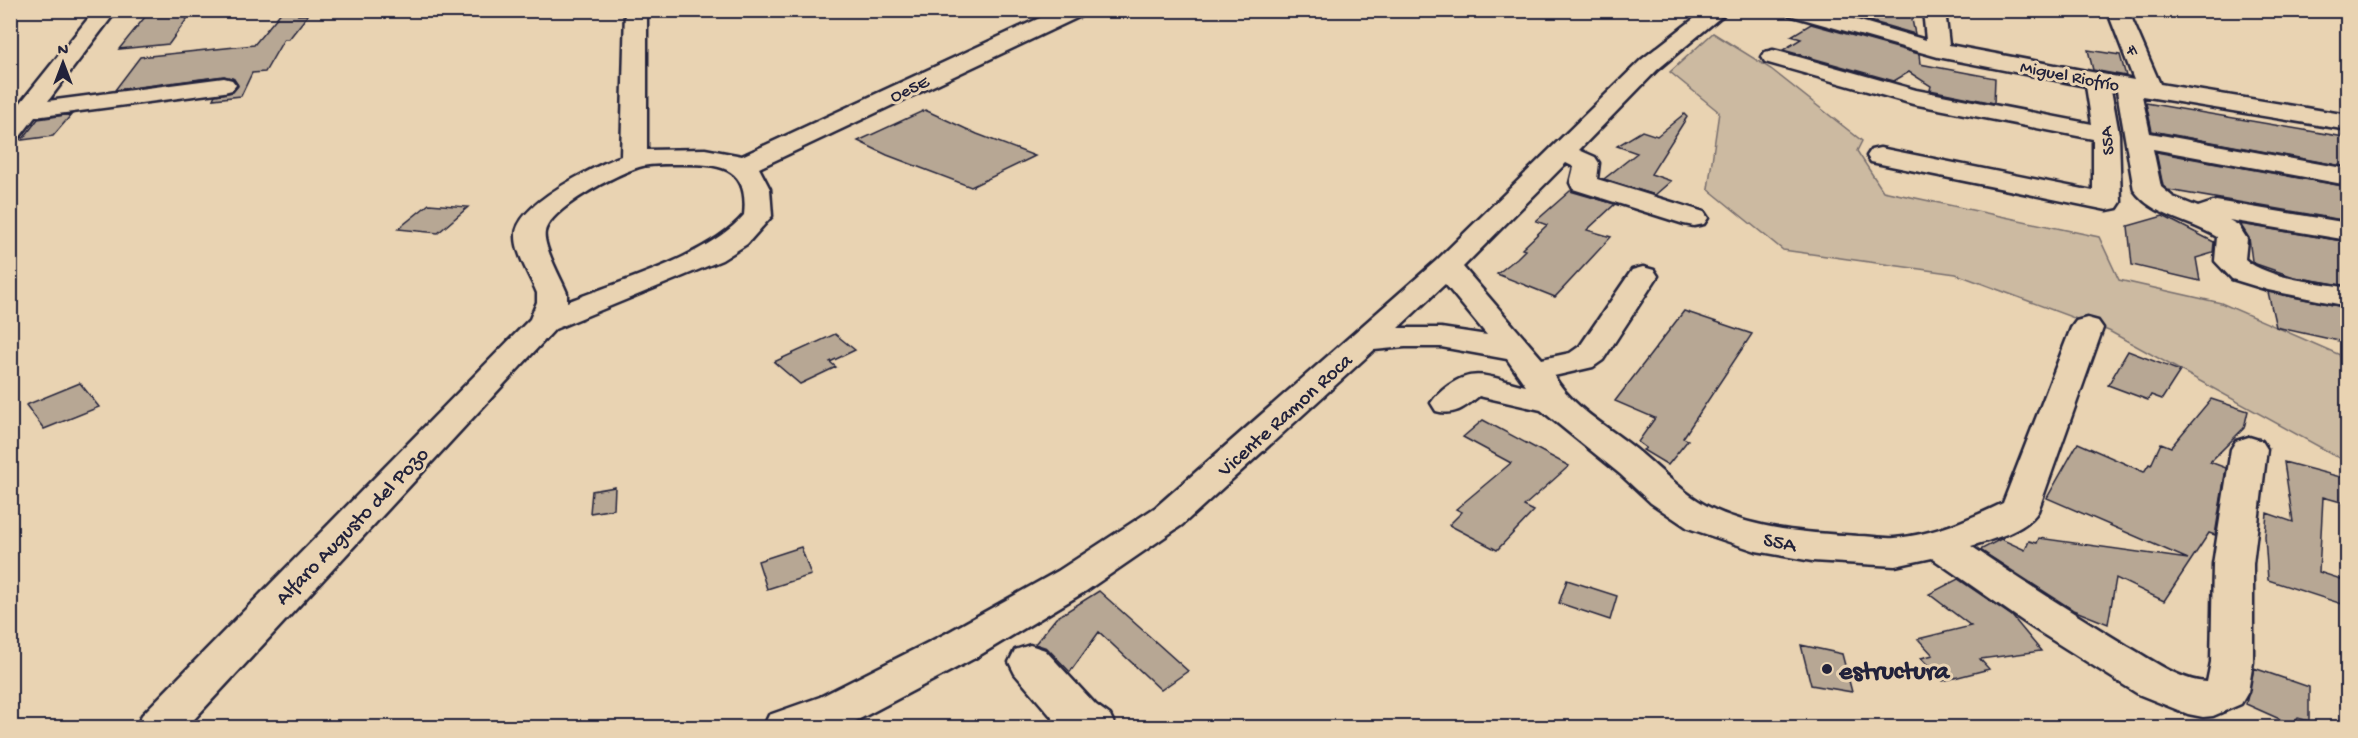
<svg xmlns="http://www.w3.org/2000/svg" width="2358" height="738" font-family="'Gochi Hand',sans-serif">
	<rect width="100%" height="100%" fill="#e9d3b2"/>
	<filter id="ink" filterUnits="userSpaceOnUse"><feTurbulence type="fractalNoise" baseFrequency=".0167" numOctaves="2"/><feDisplacementMap in="SourceGraphic" scale="12" xChannelSelector="R" yChannelSelector="G"/><feConvolveMatrix kernelMatrix="1 2 1 2 8 2 1 2 1" color-interpolation-filters="sRGB"/></filter>
	<g filter="url(#ink)">
		<path fill="#ccbaa1" stroke="#776e6e" stroke-width="1.5" d="M1713 33 1771 69 1862 141 1857 151 1883 191 2099 237 2119 280 2221 303 2347 358V462L2109 331 1956 274 1783 250 1708 189 1719 112 1670 72Z"/>
		<path fill="#b7a794" stroke="#22223b" stroke-width="1.5" d="M283 10H301L298 15H308L289 39H284L265 72 252 73 241 96 213 99 215 95 233 92 238 86 234 79 224 76 115 90 140 57 254 45Z
			M1832 10H1910L1915 34Z
			M192 12 169 44 119 49 145 17Z
			M1811 24 1919 54 1920 64 1995 78 1994 103 1930 90 1931 86 1909 72 1894 81 1783 50 1801 39 1791 36Z
			M2088 50 2120 55 2126 76 2093 70Z
			M2146 103 2344 137 2348 147V167L2152 131Z
			M925 110 977 134 1035 156 971 187 887 155 858 141Z
			M72 114 53 136 22 140 38 119Z
			M1684 114 1687 117 1651 174 1671 181 1655 195 1604 179 1637 153 1617 146 1642 131 1657 136Z
			M2156 152 2348 187V221L2168 190 2163 186Z
			M1570 191 1615 204 1587 230 1611 237 1555 297 1497 274 1517 258 1525 250 1522 249 1547 225 1536 221Z
			M429 204 468 207 438 233 398 229Z
			M2163 216 2214 242 2213 253 2196 258 2200 281 2132 265 2128 226Z
			M2240 224 2348 242V286L2294 277 2256 264 2252 261 2249 238Z
			M2268 292 2348 308V343L2276 327Z
			M1684 311 1752 334 1683 438 1688 440 1668 465 1643 450 1646 448 1638 442 1655 418 1615 401Z
			M835 334 855 350 830 362 836 367 800 384 774 362Z
			M2128 351 2180 371 2162 399 2151 395 2148 400 2108 385Z
			M80 383 99 407 44 429 26 405Z
			M2211 399 2248 411 2244 428 2210 462 2226 468 2215 535 2209 533 2164 601 2116 578 2108 624 2073 610 1980 550 2001 539 2025 550 2029 541 2037 543 2039 538 2188 559 2047 498 2078 443 2144 472 2149 464 2151 465 2161 443 2171 447Z
			M1483 420 1569 466 1524 506 1534 511 1497 550 1449 525 1462 512 1456 509 1511 463 1463 437Z
			M2284 462 2348 479V504L2323 497 2319 572 2344 580 2348 606 2268 580 2265 536 2267 513 2293 522Z
			M615 487 614 509 590 513 592 491Z
			M801 547 811 575 767 589 758 561Z
			M1958 579 2012 616 2041 651 1980 659 1989 669 1943 681 1921 658 1933 655 1918 639 1971 626 1929 594Z
			M1567 580 1617 596 1610 620 1559 603Z
			M1099 591 1188 671 1161 690 1099 632 1070 672 1047 648 1035 644 1056 618Z
			M1801 645 1842 654 1852 692 1811 685Z
			M2254 668 2309 687V721L2298 718 2293 725 2246 704Z"/>
		<g fill="none" stroke-linecap="round" stroke-linejoin="round">
			<defs>
				<path id="minor" d="M95 10H117L48 101 224 78 232 80 236 85 232 90 224 92 35 117 19 138 10 140V116Z
					M625 10H647V150L705 149 742 156 1057 10H1085L1083 15 759 168 770 189 772 216 747 244 722 260 555 329 186 728H136L142 715 530 319 537 302V293C530 276 516 254 516 236 515 204 596 166 621 156ZM672 164C713 164 750 161 744 215 708 257 620 281 567 302V293C562 280 542 245 545 232 550 208 617 174 639 167 649 164 661 164 672 164Z
					M1705 10H1729L1657 70 1579 150 1595 157 1599 163 1597 179 1704 212 1708 218 1704 224 1694 226 1684 224 1573 189 1570 183 1574 167 1566 163 1463 267 1542 359 1570 353 1580 346 1632 270 1643 267 1654 270 1658 276 1603 360 1593 367 1554 376C1571 406 1605 425 1632 446 1659 467 1683 495 1715 510 1759 530 1811 533 1858 536 1870 536 1883 539 1895 538 1933 535 1970 519 2003 503L2071 328 2076 321 2087 318 2098 321 2103 328 2038 511C2026 531 1993 539 1971 546 2022 581 2074 614 2127 646 2151 659 2179 681 2207 682L2211 662 2213 564 2231 449 2236 441 2249 437 2262 441 2267 449 2253 564V662L2248 692 2241 704 2213 716 2203 717 2188 714 2138 694 2030 626 1932 558 1895 566 1812 561 1756 551 1688 528 1651 503 1620 474 1541 410 1479 396C1464 408 1455 416 1436 411L1431 403C1436 396 1441 391 1448 386 1476 365 1495 380 1526 386L1507 359 1441 347H1405L1374 350 1182 525 1086 591 975 658 852 723 839 728H763L769 715 820 697 945 634 1058 571 1156 507 1436 261 1641 60ZM1445 284 1487 335 1441 328H1398Z
					M1787 10H1822L1926 40 1923 10H1945L1949 45 2134 80 2107 10H2128L2160 84 2348 115V130L2142 96 2150 133 2348 169V185L2153 149 2161 187 2173 197 2198 207 2216 201 2348 223V240L2229 220 2238 225 2247 239 2245 259C2267 279 2318 282 2348 288V306L2268 290 2232 279 2215 261 2217 237C2190 220 2153 217 2134 190L2117 91 2111 90 2119 134 2121 202 2117 208 2107 210 1871 162 1867 156 1871 150 1880 148 2093 191V139L1913 104 1765 62 1762 57 1765 52 1773 50 1781 52 1916 90 2092 124 2086 86 1938 57 1789 15Z
					M1030 645 1045 650 1096 705 1110 715 1116 728H1061L1015 674 1009 662 1015 650Z"/>
			</defs>
			<use href="#minor" stroke="#22223b" stroke-width="5"/>
			<use href="#minor" fill="#e9d3b2" fill-rule="evenodd"/>
		</g>
	</g>
	<circle fill="#22223b" stroke="#e9d3b2" stroke-width="2" cx="1827" cy="669" r="6"/>
	<g text-anchor="middle" stroke-width="6" stroke-linejoin="round" paint-order="stroke">
		<g font-size="18" fill="#22223b" stroke="#e9d3b2">
			<text transform="translate(2133 50) rotate(67)" y="6">F</text>
			<text transform="translate(2070 75) rotate(11)" y="6">Miguel Riofrío</text>
			<text transform="translate(909 88) rotate(-25)" y="6">Oe5E</text>
			<text transform="translate(2106 141) rotate(-96)" y="6">S5A</text>
		</g>
		<g font-size="21" fill="#22223b" stroke="#e9d3b2">
			<text transform="translate(1284 414) rotate(-42)" y="7">Vicente Ramon Roca</text>
			<text transform="translate(351 525) rotate(-46)" y="7">Alfaro Augusto del Pozo</text>
			<text transform="translate(1780 541) rotate(11)" y="7">S5A</text>
		</g>
		<g font-size="26" font-weight="bold" fill="#22223b" stroke="#e9d3b2" text-anchor="start">
			<text x="1839" y="678">estructura</text>
		</g>
	</g>
	<rect width="2358" height="738" fill="none" stroke="#e9d3b2" stroke-width="36"/>
	<rect x="18" y="18" width="2322" height="702" fill="none" stroke="#22223b" stroke-width="2" filter="url(#ink)"/>
	<g transform="translate(63 63)" stroke="#e9d3b2" stroke-width="4.5" paint-order="stroke">
	<path d="M0-4.5L10 22L0 15L-10 22Z" fill="#22223b"/>
	<text y="-9" font-size="16" font-weight="bold" text-anchor="middle" fill="#22223b">N</text>
	</g>
</svg>
